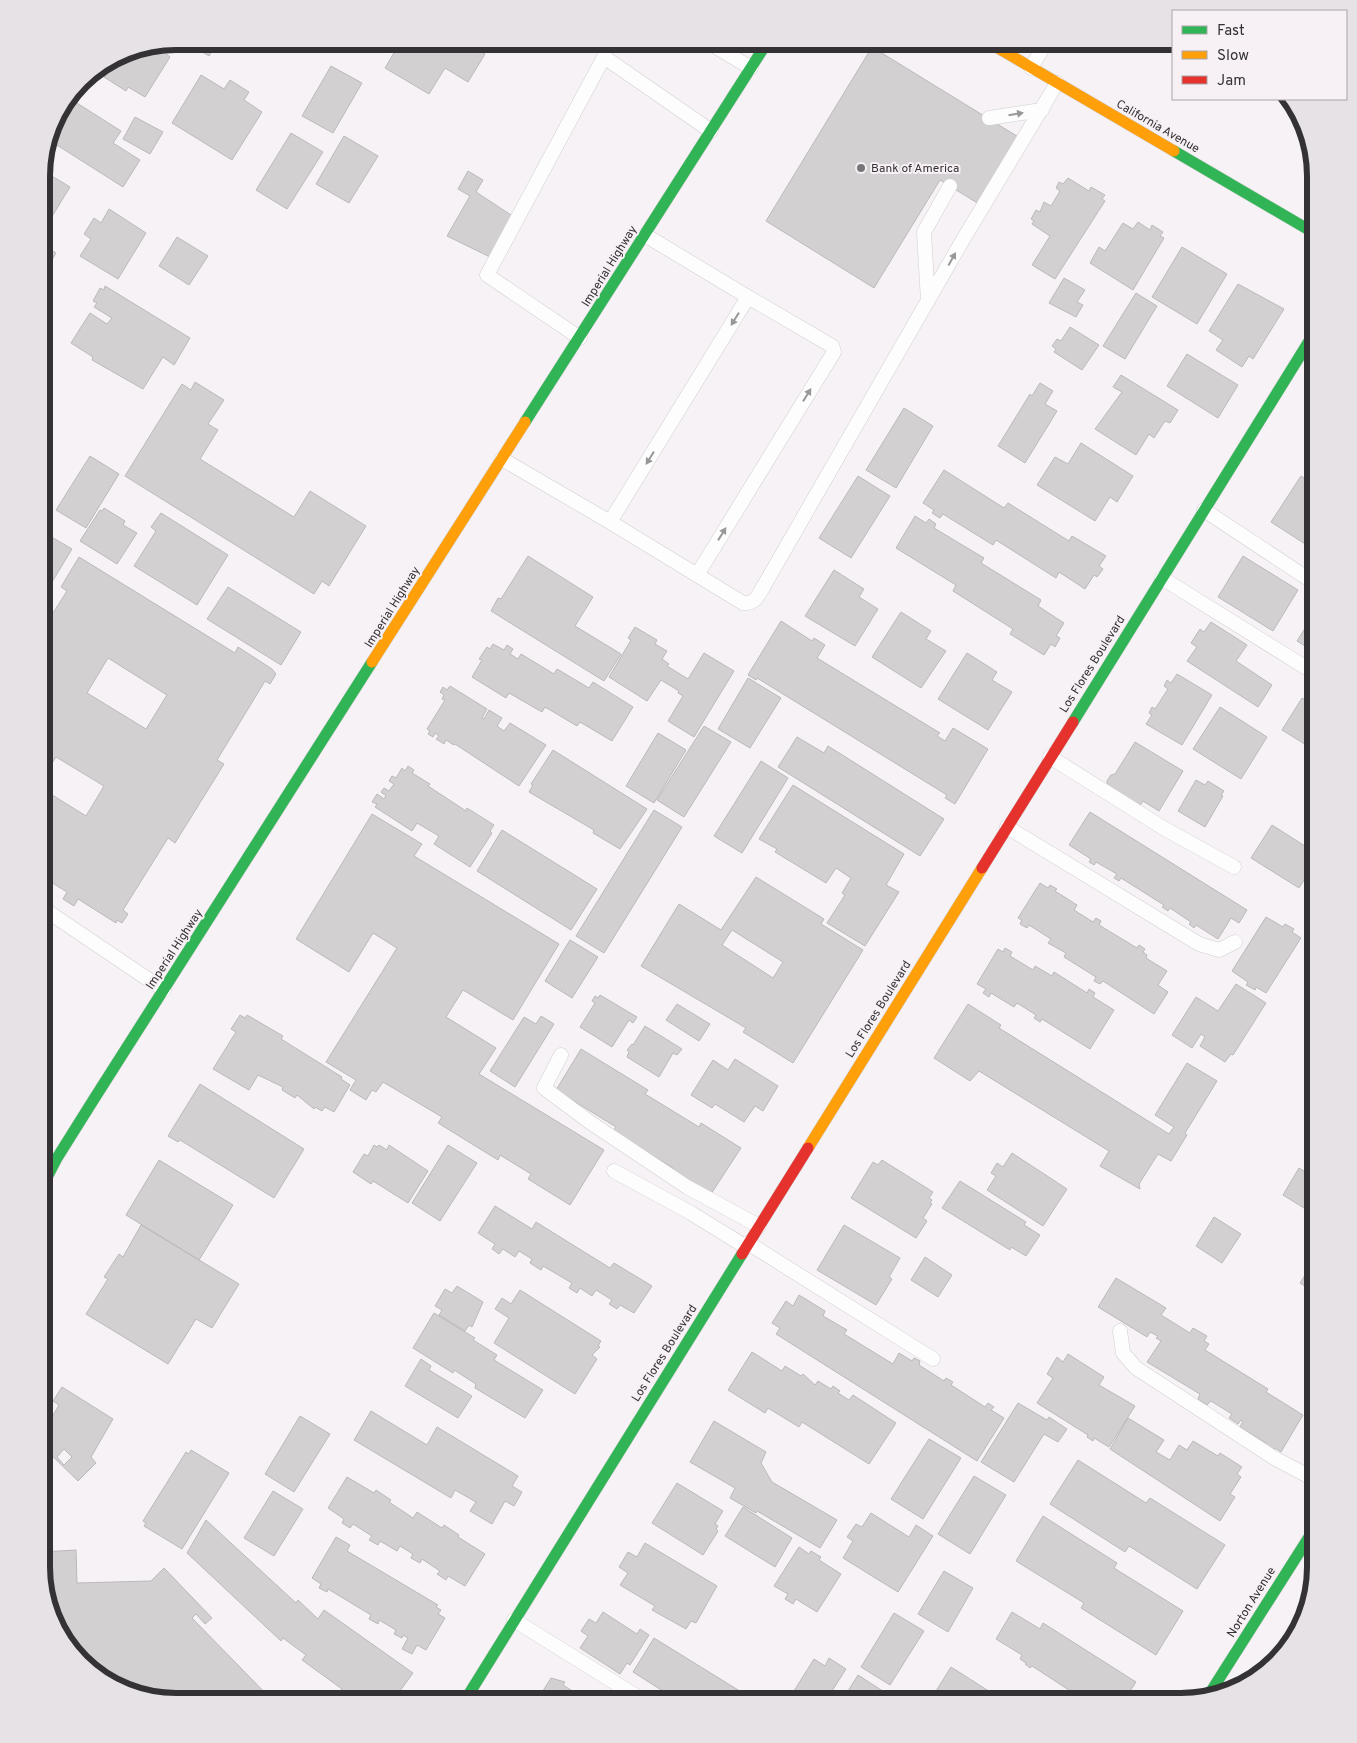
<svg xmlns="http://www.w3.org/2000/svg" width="1357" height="1743" font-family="Overpass,sans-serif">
	<rect width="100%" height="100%" fill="#f6f2f5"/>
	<path fill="#d3d0d2" stroke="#bcb9bb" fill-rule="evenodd" d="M184 41H218L209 56Z
		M401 41H473L470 46 485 54 468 82 445 68 429 94 385 68Z
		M156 45 170 57 145 97 128 87 126 91 104 77 106 74 97 68 125 51Z
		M872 47 1020 138 979 204 940 180 874 288 766 221Z
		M331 66 362 83 333 133 302 116Z
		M201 75 224 89 230 80 249 92 244 100 262 112 232 160 172 123Z
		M69 98 121 131 113 143 140 160 123 187 49 140 55 116Z
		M1291 99 1293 101 1297 114 1287 107Z
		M135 117 163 132 150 154 123 139Z
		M291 133 323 152 287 209 256 190Z
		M344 136 378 156 349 203 316 184Z
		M42 170 70 187 42 233Z
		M468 171 483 180 476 192 514 217 490 257 447 236 470 196 458 189Z
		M1068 178 1089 191 1091 187 1105 195 1102 199 1105 201 1055 279 1032 265 1050 236 1032 224 1034 221 1031 219 1036 210 1040 212 1044 202 1051 206 1060 191 1056 188 1059 182 1063 184Z
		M109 209 146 233 118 279 80 256 91 239 84 234 94 218 101 223Z
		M1138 222 1150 230 1152 225 1163 232 1160 236 1164 238 1133 290 1090 263 1099 247 1105 251 1123 223 1133 229Z
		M177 237 208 256 189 285 159 266Z
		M42 244 56 253 42 277Z
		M1182 247 1227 274 1197 324 1152 297Z
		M1064 278 1085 290 1077 302 1083 305 1076 317 1049 303Z
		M1238 284 1284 309 1253 359 1249 356 1242 367 1216 350 1223 340 1209 331Z
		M105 286 190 338 174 365 163 357 143 389 92 360 93 357 71 343 90 313 107 324 112 318 94 307 97 303 93 301 100 288 104 290Z
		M1136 293 1157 306 1125 359 1103 346Z
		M1070 327 1099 345 1082 370 1054 352 1056 349 1052 346 1057 339 1061 341Z
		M1187 354 1238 385 1218 418 1167 386Z
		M1121 375 1178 410 1170 423 1165 421 1154 438 1149 434 1136 455 1095 429 1122 392 1113 387Z
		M195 382 224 400 208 424 218 430 200 459 294 517 310 491 366 526 329 586 322 581 314 594 125 476 182 384 191 390Z
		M1040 383 1053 391 1045 404 1057 411 1025 463 998 446 1030 394 1032 396Z
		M904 408 933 426 896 488 866 470Z
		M1081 443 1133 476 1117 502 1110 497 1095 521 1037 485 1055 457 1068 464Z
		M90 456 119 474 86 528 56 510Z
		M944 470 1004 508 1008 503 1069 541 1072 536 1106 556 1099 566 1103 569 1097 577 1094 575 1085 589 1059 572 1056 578 996 540 993 545 943 514 940 518 932 513 934 510 923 503Z
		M858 476 890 496 851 558 819 538Z
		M1301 476 1316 486V545L1313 549 1271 522Z
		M104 508 125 521 123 525 137 533 117 564 80 541 100 510 102 511Z
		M161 513 228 555 197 605 134 566 156 531 151 527Z
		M915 516 926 523 929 519 936 524 934 528 984 558 981 563 1041 600 1038 606 1064 623 1056 636 1060 638 1055 647 1051 644 1044 655 1010 634 1013 629 953 591 956 585 896 548Z
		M43 532 72 549 41 600V535Z
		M528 556 593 597 575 626 621 654 604 681 491 611 498 598 501 599Z
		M1243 556 1298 590 1273 631 1218 597Z
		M79 557 235 653 238 647 272 669 276 674 270 684 265 681 217 760 224 764 175 843 168 838 123 910 128 914 122 923 117 920 116 923 78 899 74 906 63 899 67 892 41 876V788L86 816 104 786 56 757 41 781V632L67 591 61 587ZM108 658 167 695 146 729 87 693Z
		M834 570 864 589 859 597 878 609 855 646 805 616Z
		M228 587 301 632 281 665 207 619Z
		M1316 611V653L1297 641Z
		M901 612 931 631 926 639 946 651 921 688 872 657Z
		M781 621 812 641 814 638 825 645 817 658 940 733 937 736 945 741 953 728 988 749 955 804 945 798 947 795 757 678 756 680 748 675Z
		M1211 622 1247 645 1236 661 1272 685 1258 707 1187 661 1197 647 1191 643 1200 629 1204 632Z
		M635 627 657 640 655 644 667 651 662 659 669 664 667 666 688 679 704 653 734 671 694 737 668 721 683 696 678 693 679 691 661 680 647 701 609 677 631 640 628 638Z
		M493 644 504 650 507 645 513 649 510 654 518 659 521 654 554 674 557 669 589 688 593 682 633 707 612 741 580 722 577 726 545 707 542 712 509 693 506 698 472 677 482 660 479 659 487 647 490 649Z
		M967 653 997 672 992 680 1012 692 988 730 938 699Z
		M1177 674 1212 695 1182 745 1146 724 1152 715 1149 713 1152 707 1155 709 1168 689 1164 686 1167 680 1171 683Z
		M748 678 781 698 750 748 718 729Z
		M450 686 487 709 482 718 484 719 489 710 502 718 497 726 504 731 510 723 546 745 519 786 455 744 454 745 446 740 444 744 436 739 439 736 435 733 433 737 428 734 430 731 427 729 445 700 442 699 444 695 440 692 443 687 447 690Z
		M1302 698 1316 706V751L1282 730Z
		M1220 707 1267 737 1241 779 1193 749Z
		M704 726 731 742 684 817 657 800Z
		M658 733 686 750 654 803 626 786Z
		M797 737 824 753 828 746 944 819 920 856 778 767Z
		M1135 742 1183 771 1159 811 1143 801 1139 807 1108 788 1107 781 1111 775 1115 774Z
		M553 750 647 809 620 849 593 833 594 830 529 792 533 785 531 784Z
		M761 761 788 778 742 853 714 836Z
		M408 766 414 770 412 773 430 784 428 786 466 811 467 808 494 825 490 831 492 833 470 867 434 844 439 836 417 823 412 831 375 807 377 804 372 802 377 794 384 799 386 796 381 792 384 788 389 791 394 784 389 781 392 776 396 778 402 768 405 771Z
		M1196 780 1205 785 1208 781 1224 791 1221 795 1223 796 1205 827 1178 811Z
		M793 785 904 854 886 885 899 892 865 946 827 923 845 895 842 893 851 878 836 868 826 883 775 852 777 849 759 839Z
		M654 810 682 827 604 953 576 936Z
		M1090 812 1247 910 1239 923 1231 918 1218 939 1196 925 1194 928 1189 924 1191 922 1170 908 1168 911 1162 907 1164 905 1121 878 1119 881 1114 878 1117 874 1096 862 1094 865 1089 862 1091 859 1069 845Z
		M372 814 422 844 414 856 559 944 513 1020 463 990 446 1017 496 1048 479 1074 604 1150 570 1205 528 1179 531 1174 500 1155 498 1160 438 1123 442 1117 383 1082 376 1092 372 1090 366 1100 350 1090 356 1080 326 1062 397 948 373 933 349 972 296 939Z
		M1272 825 1316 853V861L1299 888 1251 858Z
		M502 830 597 889 571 930 477 871Z
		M756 877 824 919 821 924 863 950 793 1063 743 1032 746 1028 641 966 679 904 721 930ZM732 930 783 962 773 978 722 945Z
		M1040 883 1048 888 1050 885 1057 889 1055 891 1077 905 1074 910 1093 922 1096 918 1101 921 1099 925 1137 948 1139 945 1145 949 1143 952 1147 955 1146 958 1167 971 1158 985 1168 992 1154 1014 1103 981 1100 984 1094 981 1096 977 1064 957 1066 953 1048 943 1051 939 1029 925 1027 928 1020 924 1022 920 1018 918Z
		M1266 917 1283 927 1285 924 1294 929 1292 932 1301 938 1266 993 1256 987 1255 990 1246 985 1248 982 1232 971Z
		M570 940 598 957 572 998 545 981Z
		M1005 948 1012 952 1010 956 1033 970 1035 966 1052 976 1054 972 1087 993 1089 989 1095 993 1093 997 1114 1010 1090 1049 1042 1019 1040 1022 1034 1018 1036 1015 1017 1003 1014 1007 991 993 989 997 983 993 986 989 977 984 998 949 1003 952Z
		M1236 984 1266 1003 1233 1055 1231 1054 1225 1062 1200 1046 1205 1037 1201 1034 1192 1048 1172 1035 1196 997 1218 1011Z
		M41 988 51 993 41 1009Z
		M600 995 637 1017 633 1023 629 1020 612 1047 580 1027 595 1003 592 1001 595 996 598 998Z
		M677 1004 710 1024 699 1041 666 1020Z
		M968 1004 1001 1025 999 1028 1169 1134 1174 1127 1155 1115 1187 1063 1217 1081 1185 1133 1187 1135 1171 1161 1158 1154 1139 1184 1140 1189 1100 1166 1109 1151 979 1071 970 1081 934 1058Z
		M240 1015 245 1018 247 1015 283 1036 281 1039 342 1077 341 1079 350 1085 334 1112 325 1107 322 1111 315 1107 314 1109 297 1095 295 1098 282 1090 283 1087 258 1075 249 1090 213 1069 236 1032 231 1029Z
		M541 1016 554 1024 515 1087 490 1071 524 1017 536 1024Z
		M645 1026 682 1049 677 1055 673 1053 659 1077 627 1057 629 1052 627 1050 632 1044 633 1045Z
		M581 1049 648 1090 645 1094 699 1127 701 1123 741 1148 709 1197 670 1173 673 1168 613 1131 616 1127 556 1090Z
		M735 1059 778 1086 763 1111 755 1106 744 1122 715 1104 712 1108 691 1095 713 1060 728 1070Z
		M200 1084 304 1149 274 1198 180 1140 178 1142 168 1136Z
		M374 1145 377 1147 379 1145 387 1150 389 1145 428 1171 408 1203 373 1181 371 1184 353 1172 364 1154 368 1156Z
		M448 1145 477 1163 440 1221 412 1203Z
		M1316 1152V1173L1306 1167Z
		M1012 1153 1067 1189 1043 1226 987 1190 996 1176 991 1173 997 1163 1003 1167Z
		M159 1160 233 1205 199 1260 126 1215Z
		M882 1160 933 1192 929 1198 932 1200 930 1203 932 1204 923 1218 927 1221 916 1238 851 1198 873 1162 878 1165Z
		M1299 1168 1316 1178V1207L1312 1213 1283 1195Z
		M960 1181 1026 1222 1024 1225 1040 1235 1026 1256 1011 1247 1010 1250 942 1208Z
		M495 1206 532 1229 536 1222 610 1268 614 1263 652 1286 634 1313 620 1305 617 1309 609 1304 612 1300 596 1290 592 1296 580 1288 577 1293 569 1288 572 1283 543 1266 541 1270 530 1263 532 1259 519 1251 515 1257 503 1249 499 1254 492 1249 495 1244 478 1233Z
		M1214 1217 1241 1234 1222 1263 1196 1246Z
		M141 1225 239 1284 212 1328 196 1319 168 1364 86 1314 108 1279 104 1277 119 1254 123 1257Z
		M844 1225 900 1258 889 1277 892 1279 876 1305 817 1270Z
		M925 1257 952 1275 938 1297 911 1280Z
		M1316 1258V1293L1300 1283Z
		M1116 1278 1166 1308 1161 1315 1190 1333 1193 1328 1207 1336 1204 1341 1209 1344 1205 1350 1268 1389 1266 1392 1303 1415 1281 1452 1275 1448 1273 1452 1264 1447 1266 1443 1240 1427 1243 1421 1241 1420 1238 1424 1229 1418 1232 1414 1211 1401 1207 1405 1198 1399 1200 1394 1147 1362 1161 1341 1156 1338 1158 1336 1150 1332 1147 1337 1098 1307Z
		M457 1286 483 1302 472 1327 469 1325 465 1331 439 1315 442 1310 435 1306 445 1289 452 1293Z
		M520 1290 601 1341 598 1346 600 1347 592 1355 597 1359 575 1394 494 1343 509 1318 495 1309 502 1298 511 1304Z
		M799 1295 825 1311 823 1316 847 1330 844 1334 893 1364 899 1353 912 1361 914 1358 920 1361 919 1365 944 1381 946 1378 953 1382 951 1385 985 1407 988 1403 994 1407 991 1410 1004 1418 977 1461 776 1334 780 1328 772 1323 786 1301 793 1306Z
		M434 1313 475 1338 473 1340 497 1355 494 1360 543 1390 525 1418 475 1388 476 1384 454 1370 453 1373 413 1348Z
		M752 1352 782 1371 785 1366 801 1376 803 1374 815 1385 818 1381 831 1389 833 1386 840 1391 838 1393 849 1400 853 1395 896 1423 869 1464 802 1422 799 1427 768 1408 765 1413 728 1390Z
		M1068 1354 1104 1377 1099 1385 1135 1406 1109 1447 1094 1438 1093 1441 1087 1437 1088 1435 1037 1403 1053 1378 1047 1374 1057 1357 1063 1362Z
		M421 1359 431 1366 429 1370 472 1396 458 1418 405 1386Z
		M62 1387 113 1419 91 1457 96 1463 78 1481 44 1448 49 1422 59 1405 53 1401ZM64 1449 72 1457 64 1465 57 1457Z
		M1018 1403 1047 1420 1049 1417 1067 1429 1058 1442 1044 1434 1014 1482 981 1462Z
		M371 1411 427 1445 437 1427 518 1476 512 1486 522 1492 514 1506 505 1501 492 1524 470 1511 476 1502 455 1490 451 1498 354 1440Z
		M300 1416 330 1434 294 1492 265 1474Z
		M1128 1418 1164 1440 1156 1452 1170 1460 1179 1445 1187 1450 1193 1441 1218 1456 1220 1453 1242 1467 1237 1474 1241 1477 1230 1494 1235 1497 1220 1521 1110 1449Z
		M714 1421 766 1452 761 1463 772 1482 837 1520 820 1548 757 1511 756 1513 730 1498 735 1488 690 1462Z
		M929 1439 961 1458 923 1519 891 1499Z
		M191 1450 229 1473 182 1549 144 1526 146 1523 143 1521 186 1452 189 1454Z
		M1078 1460 1146 1503 1150 1498 1225 1545 1197 1589 1129 1546 1125 1552 1050 1504Z
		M974 1476 1006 1495 970 1554 938 1534Z
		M347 1477 374 1493 376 1490 391 1500 389 1502 413 1518 417 1512 442 1528 444 1525 459 1535 458 1537 485 1554 465 1586 448 1576 446 1580 437 1574 440 1571 422 1559 420 1563 411 1558 413 1554 400 1546 397 1551 380 1541 378 1545 369 1540 372 1536 353 1524 350 1528 342 1523 344 1519 328 1508Z
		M677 1483 723 1511 715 1524 718 1526 716 1529 718 1531 703 1555 652 1523Z
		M273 1491 303 1509 274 1556 244 1538Z
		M743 1507 792 1538 775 1567 725 1536Z
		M871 1513 909 1537 916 1525 933 1536 898 1592 843 1558 853 1541 847 1537 856 1524 862 1527Z
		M1043 1516 1117 1563 1114 1568 1183 1611 1156 1655 1081 1608 1084 1603 1016 1561Z
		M206 1520 296 1603 298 1600 318 1619 324 1610 413 1673 392 1702H340L335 1698 342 1689 302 1660 306 1655 283 1638 281 1641 187 1553Z
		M336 1537 350 1545 347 1551 438 1605 436 1607 441 1610 438 1614 445 1618 426 1650 417 1645 412 1654 402 1649 408 1638 403 1635 402 1638 394 1634 396 1630 379 1620 378 1624 369 1619 371 1615 328 1589 327 1592 319 1588 321 1584 312 1578Z
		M645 1543 717 1586 696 1623 691 1621 686 1629 652 1610 655 1606 620 1585 628 1573 619 1567 628 1552 637 1557Z
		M799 1547 809 1554 811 1551 821 1557 819 1560 841 1574 817 1612 796 1599 793 1604 785 1599 788 1594 774 1586Z
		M76 1550 77 1583 151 1581 164 1568 212 1618 205 1624 196 1614 192 1618 274 1702H175L109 1684 64 1642 41 1567V1552Z
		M944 1571 973 1588 948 1632 918 1614Z
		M603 1612 637 1634 640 1629 649 1635 630 1665 627 1663 620 1674 580 1648 588 1636 581 1631 589 1619 596 1623Z
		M1012 1612 1040 1629 1043 1623 1136 1682 1123 1702H1089L1077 1695 1076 1697 1071 1694 1072 1692 1032 1666 1030 1668 1025 1664 1026 1663 1020 1659 1022 1655 996 1639Z
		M894 1613 924 1631 890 1685 861 1667Z
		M654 1638 743 1693 740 1698 745 1700 747 1696 757 1702H680L633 1672Z
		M829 1658 846 1669 825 1702H787L814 1659 825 1666Z
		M951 1667 995 1695 996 1692 1013 1702H929Z
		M858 1675 892 1697 894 1694 906 1702H841Z
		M551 1678 565 1682 563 1685 590 1702H536Z"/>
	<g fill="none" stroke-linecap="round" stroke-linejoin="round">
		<defs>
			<path id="lane" d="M706 41 751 68
				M1031 68 1047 41
				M989 118 1042 110
				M645 235 748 297
				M928 301 924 232 950 186
				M580 338 487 275 604 57 711 131
				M502 459 610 522
				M1204 510 1316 584
				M697 575 834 352 832 346 748 297 610 522 743 603C754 604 757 598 762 589L961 243 1057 83
				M1162 578 1316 674
				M1050 757 1165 829 1234 867
				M1007 827 1199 944 1219 950 1235 942
				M41 907 164 990
				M561 1055 544 1088 591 1123 687 1187 759 1226
				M614 1171 691 1213 746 1247
				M748 1243 933 1359
				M1120 1331 1123 1353 1136 1368 1274 1458 1316 1480
				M514 1620 646 1702"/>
			<path id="fast" d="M1174 151 1316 234
				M525 422 768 41
				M1073 722 1316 330
				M41 1189 57 1158 94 1099 372 662
				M1210 1693 1316 1526
				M464 1702 742 1254"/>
			<path id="slow" d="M986 41 1174 151
				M372 662 525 422
				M808 1148 982 868"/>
			<path id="jam" d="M982 868 1073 722
				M742 1254 808 1148"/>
		</defs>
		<use href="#lane" stroke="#d1cfd0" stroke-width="15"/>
		<use href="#fast" stroke="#d1cfd0" stroke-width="12"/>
		<use href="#slow" stroke="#d1cfd0" stroke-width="12"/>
		<use href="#jam" stroke="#d1cfd0" stroke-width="12"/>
		<use href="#lane" stroke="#fefdfe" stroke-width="14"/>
		<use href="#fast" stroke="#30b455" stroke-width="11"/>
		<use href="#slow" stroke="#ff9f0a" stroke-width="11"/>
		<use href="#jam" stroke="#e5322d" stroke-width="11"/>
	</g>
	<defs><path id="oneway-solid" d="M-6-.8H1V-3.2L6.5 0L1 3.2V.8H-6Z" transform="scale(1.25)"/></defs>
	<g fill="#999899">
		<use href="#oneway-solid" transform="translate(1016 114) rotate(-9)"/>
		<use href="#oneway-solid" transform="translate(952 259) rotate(-61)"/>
		<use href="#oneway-solid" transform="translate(735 319) rotate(122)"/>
		<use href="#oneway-solid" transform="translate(807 395) rotate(-58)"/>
		<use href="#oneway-solid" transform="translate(650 458) rotate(122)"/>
		<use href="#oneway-solid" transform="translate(722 534) rotate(-58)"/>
	</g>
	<circle fill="#787578" stroke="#f7f1f6" stroke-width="2" cx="861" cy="168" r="5"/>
	<g text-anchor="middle" stroke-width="4" stroke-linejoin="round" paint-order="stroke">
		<g font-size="12" fill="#343234" stroke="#f7f1f6">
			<text transform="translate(1158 126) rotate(30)" y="4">California Avenue</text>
			<text transform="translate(609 266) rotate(-58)" y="4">Imperial Highway</text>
			<text transform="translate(392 607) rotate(-58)" y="4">Imperial Highway</text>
			<text transform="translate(1092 664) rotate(-58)" y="4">Los Flores Boulevard</text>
			<text transform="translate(174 949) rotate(-57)" y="4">Imperial Highway</text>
			<text transform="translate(878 1009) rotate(-58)" y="4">Los Flores Boulevard</text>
			<text transform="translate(664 1353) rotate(-58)" y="4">Los Flores Boulevard</text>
			<text transform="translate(1251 1602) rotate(-58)" y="4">Norton Avenue</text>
		</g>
		<g font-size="12" fill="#343234" stroke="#f7f1f6" text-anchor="start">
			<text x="871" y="172">Bank of America</text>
		</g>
	</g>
	<path d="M0 0H1357V1743H0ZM176 50H1181A126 126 0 0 1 1307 176V1567A126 126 0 0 1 1181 1693H176A126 126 0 0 1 50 1567V176A126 126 0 0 1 176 50Z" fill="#e7e2e6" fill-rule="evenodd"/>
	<path fill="none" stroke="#343234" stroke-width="6" d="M176 50H1181A126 126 0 0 1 1307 176V1567A126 126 0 0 1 1181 1693H176A126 126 0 0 1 50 1567V176A126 126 0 0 1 176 50Z"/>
	<rect x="1172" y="10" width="175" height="90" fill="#f7f1f6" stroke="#a9a5a8"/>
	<rect x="1182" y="26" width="25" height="8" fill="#30b455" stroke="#a9a5a8"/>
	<text x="1217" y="35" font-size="15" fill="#343234">Fast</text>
	<rect x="1182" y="51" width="25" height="8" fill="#ff9f0a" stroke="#a9a5a8"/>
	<text x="1217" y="60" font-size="15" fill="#343234">Slow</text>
	<rect x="1182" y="76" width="25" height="8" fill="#e5322d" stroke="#a9a5a8"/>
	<text x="1217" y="85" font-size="15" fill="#343234">Jam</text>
</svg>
